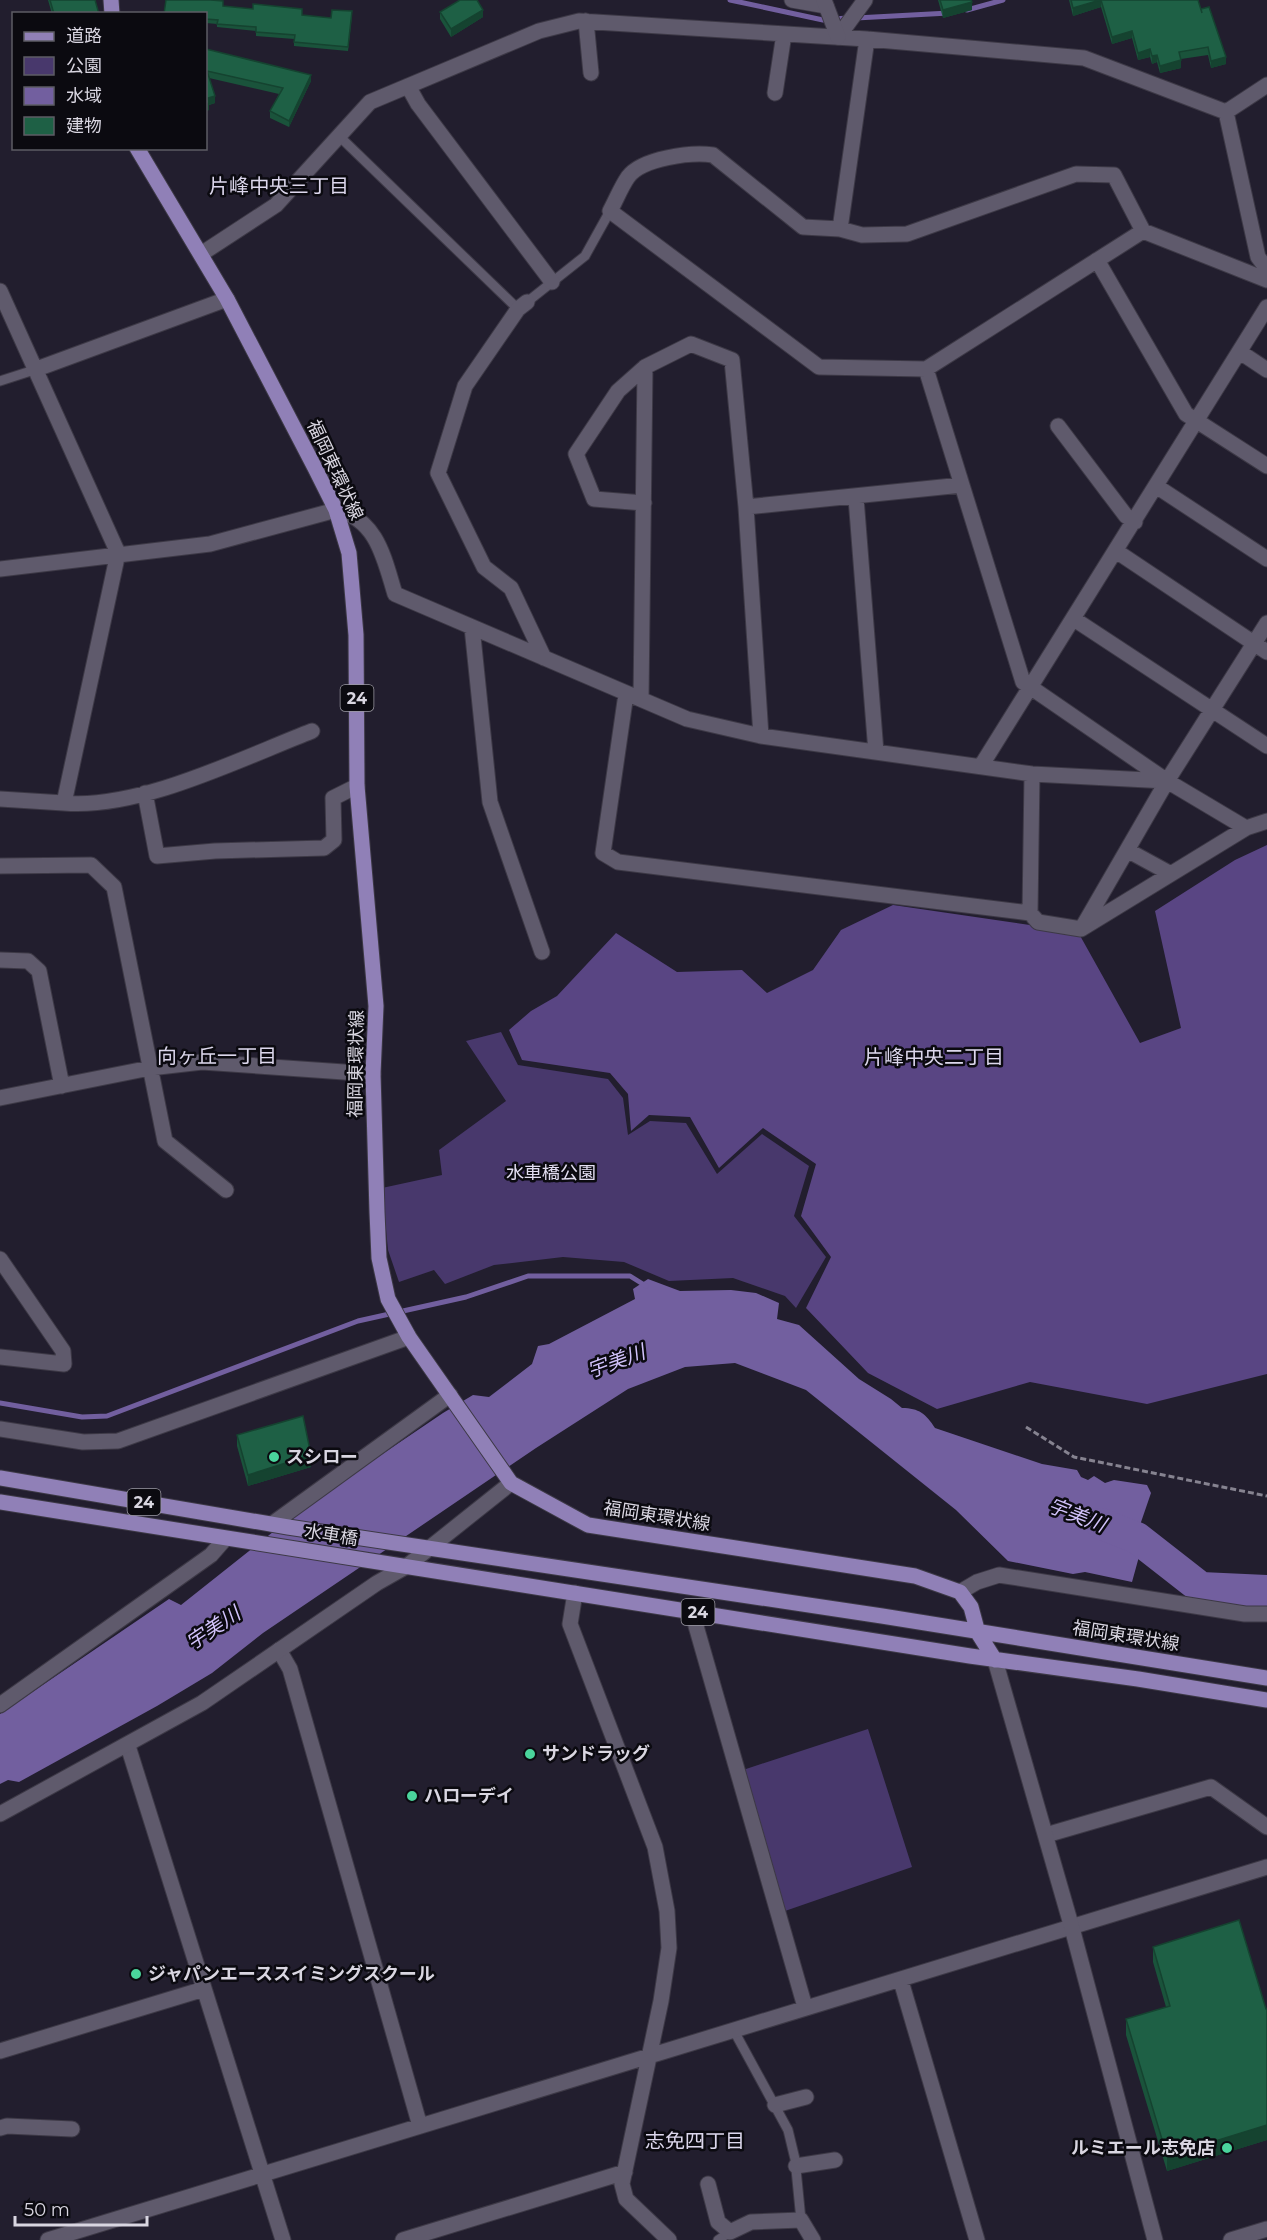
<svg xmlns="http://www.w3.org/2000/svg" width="1267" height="2240" font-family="Montserrat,'Noto Sans JP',sans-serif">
	<rect width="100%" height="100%" fill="#221e2e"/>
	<path fill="#48386c" d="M501 1032 518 1065 608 1079 623 1098 628 1135 650 1121 686 1123 717 1174 762 1134 809 1166 794 1216 826 1257 796 1308 785 1296 733 1278 669 1281 624 1262 563 1257 494 1265 445 1284 434 1270 399 1282 388 1250 382 1188 442 1175 439 1150 506 1101 466 1041Z
		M868 1729 912 1867 785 1911 743 1770Z"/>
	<path fill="#594583" d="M1267 845V1374L1147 1404 1030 1382 937 1409 868 1373 806 1308 831 1257 801 1216 816 1164 763 1128 719 1168 690 1117 649 1115 631 1131 628 1094 610 1073 522 1060 509 1030 531 1011 557 996 616 933 677 972 742 970 767 993 813 970 841 930 893 905 1078 932 1140 1043 1181 1028 1155 911 1235 860Z"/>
	<path fill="#725f9f" d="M648 1279 680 1291 731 1290 756 1293 779 1303 777 1319 799 1325 859 1379 891 1399 902 1408C919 1408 926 1414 935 1428L1042 1464 1077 1470 1081 1477 1088 1480 1094 1476 1105 1483 1114 1480 1147 1485 1151 1493 1140 1525V1553L1132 1582 1085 1572 1073 1574 1008 1561 956 1510 806 1390 735 1363 685 1367 628 1389 536 1448 263 1633 212 1673 157 1706 19 1782 8 1780 0 1784V1714L169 1599 181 1605 307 1505 443 1413 473 1395 489 1397 532 1364 538 1346 549 1344 635 1299 633 1289Z"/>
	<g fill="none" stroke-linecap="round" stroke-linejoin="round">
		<path stroke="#725f9f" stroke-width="5" d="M730 0 823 20 847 18
			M967 10 1003 0
			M856 18 949 13
			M0 1403 82 1417 107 1416 358 1321 466 1297 528 1276H630L646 1286"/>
		<path stroke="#725f9f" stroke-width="32" d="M1102 1524 1137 1538 1201 1588 1267 1591"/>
		<defs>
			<path id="service" d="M339 136 518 309
				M527 302 585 256 610 211
				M0 381 34 370
				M733 2029 788 2130 795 2159 801 2220
				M718 2240 730 2232"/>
			<path id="minor" d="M792 0 826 6
				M586 21 591 73
				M838 37 865 0
				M408 86 418 104 552 282
				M775 93 784 34
				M1226 112 1258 257 1267 269
				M1226 112 1267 85
				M840 229 867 39
				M1143 231 926 369 819 367 610 211C616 200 621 187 628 177 642 158 691 152 713 155L803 227 840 229 862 235 907 234 1076 174 1114 175 1143 231 1267 280
				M201 254 276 205 370 102 539 31 579 21 867 39 1084 58 1226 112
				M1097 260 1186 414 1267 466
				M0 291 118 553 64 803 0 799
				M527 302 518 309 465 386 438 473 484 567 511 588 544 658
				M1240 352 1267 370
				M926 369 1023 682 1167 781 1246 828
				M34 370 227 299
				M1058 426 1126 516 1135 522
				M1156 486 1267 559
				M856 498 876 752
				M644 503 594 499 576 454 618 391 645 367
				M746 507 962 485
				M1116 551 1267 652
				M0 569 210 544 336 510C377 519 384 558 395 594L687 719 761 736 1032 774 1167 781
				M1074 619 1267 746
				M472 627 490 802 542 952
				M626 694 603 853 618 862 1030 913 1038 922 1081 929 1246 828 1267 821
				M641 699 645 367 691 344 732 360 746 507 761 736
				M981 766 1267 307
				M145 793 157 856 215 851 324 848 334 840 333 798 357 786
				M64 803C139 810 242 758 312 731
				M1127 850 1171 874
				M0 866 91 865 114 887 165 1141 226 1190
				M1030 913 1032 774
				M1082 928 1167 781 1267 623
				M0 960 28 961 39 971 62 1086
				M0 1098 150 1068 202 1062 373 1074
				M0 1259 63 1351 64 1364 0 1357
				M0 1429 83 1442 118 1441 409 1337
				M272 1524 450 1395
				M960 1592 977 1582 999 1575 1245 1614H1267
				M575 1593 570 1624 655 1847 667 1911 669 1948 661 2001 622 2184 626 2199 669 2240
				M698 1612 696 1626 805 2007
				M279 1650 290 1669 420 2126
				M0 1705 211 1555 225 1539
				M128 1746 283 2240
				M1046 1835 1211 1787 1267 1827
				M901 1981 977 2240
				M0 2051 204 1989
				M775 2105 806 2097
				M0 2128 7 2126 72 2129
				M796 2166 835 2160
				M708 2184 718 2222 730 2232 751 2222 801 2220 813 2240
				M48 2240 1267 1867
				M403 2240 625 2172
				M1231 2240 1267 2229"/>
			<path id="tertiary" d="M824 0 838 37
				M995 1660 1072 1928 1155 2240
				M0 1814 202 1703 377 1583 407 1566 511 1483"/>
			<path id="primary" d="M111 0 112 14
				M137 148 227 299 315 468 336 510 349 553 356 635 357 786 376 1006 373 1074 377 1212 379 1258 388 1299 409 1337 511 1483 588 1525 915 1576 960 1592 971 1607 978 1633 995 1660
				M0 1478 288 1527 882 1616 1267 1678
				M0 1502 970 1656 1138 1679 1267 1700"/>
		</defs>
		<use href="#service" stroke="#3d3946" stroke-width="11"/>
		<use href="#minor" stroke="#3d3946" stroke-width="17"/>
		<use href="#tertiary" stroke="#3d3946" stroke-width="17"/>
		<use href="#primary" stroke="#3d3946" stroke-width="17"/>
		<path stroke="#868390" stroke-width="3" stroke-dasharray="6 3" stroke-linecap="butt" d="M1026 1427 1074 1457 1267 1496"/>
		<use href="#service" stroke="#5f5a6c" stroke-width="9"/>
		<use href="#minor" stroke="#5f5a6c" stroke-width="15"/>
		<use href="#tertiary" stroke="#5f5a6c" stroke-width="15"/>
		<use href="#primary" stroke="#9080b7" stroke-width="15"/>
	</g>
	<path fill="#1a533b" d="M48 0H95L99 14H52Z
		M938 0H971L972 10 943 18Z
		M1069 0H1198L1201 11 1226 64 1211 68 1208 55 1181 59V68L1160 73 1157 62 1152 64 1150 57 1138 60 1132 38 1112 44 1101 7 1073 16Z
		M223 6 331 18 352 15 348 51 294 46V39L256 36V31L217 27V24L206 23V14Z
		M440 12 483 17 451 37 440 19Z
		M206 49 311 81 289 127 270 118V111L279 94 209 78 215 103 209 105V110L206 111Z
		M237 1435 311 1467 248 1486 237 1446Z
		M1153 1947 1266 2009H1267V2140L1167 2171 1126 2035V2019L1166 2007 1153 1962Z"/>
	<path fill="#154330" d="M1101 0V7L1073 16V8Z
		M972 2V10L943 18V10Z
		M483 10V17L451 37V29Z
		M1132 31V38L1112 44V37Z
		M1150 49V57L1138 60V53Z
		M1157 55V62L1152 64V56Z
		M1226 57V64L1211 68V61Z
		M1181 60V68L1160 73V66Z
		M311 75V81L289 127V121Z
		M215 96V103L209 105V110L206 111V104L208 98Z
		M311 1455V1467L248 1486V1475Z
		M1267 2125V2140L1167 2171V2156Z"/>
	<path fill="#1e6045" stroke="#154330" stroke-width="1.5" d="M50 0H95L99 14H54Z
		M166 0H211L223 1V6L253 9V4L302 9V15L331 18 332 10 352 11 348 47 294 42 295 35 256 32V27L217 24 218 20 206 19V14H164Z
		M460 0H477L483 10 451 29 440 12Z
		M940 0H971L972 2 943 10Z
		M1071 0H1100L1073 8Z
		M1101 0H1198L1202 13 1201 9 1209 7 1226 57 1211 61 1208 47 1179 52 1181 60 1160 66 1157 55 1152 56 1150 49 1138 53 1132 31 1112 37Z
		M206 49 311 75 289 121 270 111 283 88 207 71 215 96 208 98 209 103 206 104Z
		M303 1416 311 1455 248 1475 237 1435Z
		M1239 1920 1266 2009H1267V2125L1167 2156 1126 2019 1170 2006 1153 1947Z"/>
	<g fill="#4ad49c" stroke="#0b0a10" stroke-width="2">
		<circle cx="274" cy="1457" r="6"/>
		<circle cx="530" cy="1754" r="6"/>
		<circle cx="412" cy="1796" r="6"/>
		<circle cx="136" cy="1974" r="6"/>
		<circle cx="1227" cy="2148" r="6"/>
	</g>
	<g text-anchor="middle" stroke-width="5" stroke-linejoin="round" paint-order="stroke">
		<g fill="#0b0a10" stroke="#9b99a2" stroke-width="1.5">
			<rect x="340.5" y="685" width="33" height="26" rx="4.5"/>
			<rect x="127.5" y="1489" width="33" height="26" rx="4.5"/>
			<rect x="681.5" y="1599" width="33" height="26" rx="4.5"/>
		</g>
		<g font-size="16" font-weight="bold" fill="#d9d6e1">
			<text x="357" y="704">24</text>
			<text x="144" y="1508">24</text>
			<text x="698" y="1618">24</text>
		</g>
		<g font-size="18" fill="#d9d6e1" stroke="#0b0a10">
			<text transform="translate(335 470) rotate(65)" y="6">福岡東環状線</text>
			<text transform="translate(356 1064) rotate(-89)" y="6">福岡東環状線</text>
			<text transform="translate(657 1516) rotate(9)" y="6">福岡東環状線</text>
			<text transform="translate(331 1535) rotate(9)" y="6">水車橋</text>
			<text transform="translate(1126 1636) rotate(9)" y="6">福岡東環状線</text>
		</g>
		<g font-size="18" fill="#e2ddf0" stroke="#0b0a10">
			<text x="551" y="1179">水車橋公園</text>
		</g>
		<g font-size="18" font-weight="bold" fill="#d9d6e1" stroke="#0b0a10" text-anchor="start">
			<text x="286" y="1463">スシロー</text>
			<text x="542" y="1760">サンドラッグ</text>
			<text x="424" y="1802">ハローデイ</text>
			<text x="148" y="1980">ジャパンエーススイミングスクール</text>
			<text x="1215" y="2154" text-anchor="end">ルミエール志免店</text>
		</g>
		<g font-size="20" fill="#dcd7ec" stroke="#0b0a10">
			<text x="279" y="193">片峰中央三丁目</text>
			<text x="217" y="1063">向ヶ丘一丁目</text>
			<text x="934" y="1064">片峰中央二丁目</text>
			<text x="695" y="2148">志免四丁目</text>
		</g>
		<g font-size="20" font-style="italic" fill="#d1c2fa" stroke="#0b0a10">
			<text transform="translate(616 1361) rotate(-20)" y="7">宇美川</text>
			<text transform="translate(1077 1515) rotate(21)" y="7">宇美川</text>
			<text transform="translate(213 1628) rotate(-34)" y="7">宇美川</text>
		</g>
	</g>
	<rect x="12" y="12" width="195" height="138" fill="#0b0a10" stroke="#5d5c64" stroke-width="1.5"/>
	<rect x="24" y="32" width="30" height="9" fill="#9080b7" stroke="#5d5c64" stroke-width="1.5"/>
	<text x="66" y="42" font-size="18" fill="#d9d6e1">道路</text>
	<rect x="24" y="57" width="30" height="18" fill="#48386c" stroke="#5d5c64" stroke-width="1.5"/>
	<text x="66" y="72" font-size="18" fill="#d9d6e1">公園</text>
	<rect x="24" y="87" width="30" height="18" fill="#725f9f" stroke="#5d5c64" stroke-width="1.5"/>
	<text x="66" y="102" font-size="18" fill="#d9d6e1">水域</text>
	<rect x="24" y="117" width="30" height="18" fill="#1e6045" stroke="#5d5c64" stroke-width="1.5"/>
	<text x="66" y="132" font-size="18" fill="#d9d6e1">建物</text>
	<path d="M15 2216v9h132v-9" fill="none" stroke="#d9d6e1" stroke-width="3"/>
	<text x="24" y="2216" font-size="18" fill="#d9d6e1" stroke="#0b0a10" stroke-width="4.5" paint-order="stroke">50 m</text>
</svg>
